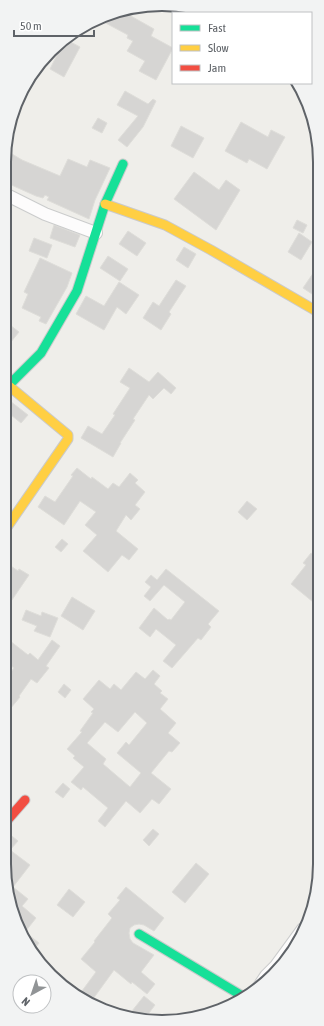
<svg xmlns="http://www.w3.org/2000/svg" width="324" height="1026" font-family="'Asap Condensed',sans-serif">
	<rect width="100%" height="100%" fill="#efeeea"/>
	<path fill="#d6d5d3" stroke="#deddd9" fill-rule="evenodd" d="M122 11 154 29 151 36 173 48 156 80 139 71 145 61 127 51 133 41 127 38 128 35 100 20Z
		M65 39 80 47 64 77 50 69Z
		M125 91 148 104 153 99 156 101 143 127 127 147 118 140 138 116 117 105Z
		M98 118 107 123 102 133 92 128Z
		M241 122 268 137 271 130 285 137 267 169 249 159 247 163 225 151Z
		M181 126 204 138 193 158 171 146Z
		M7 151 22 160 60 176 68 159 87 167 90 160 110 168 95 200 89 219 47 200 49 197 45 195 43 198 36 196 7 183V174L10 168 7 166Z
		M194 172 219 190 226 180 240 190 216 230 174 199Z
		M297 220 307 225 303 233 293 228Z
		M54 225 80 235 75 247 50 238Z
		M128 231 146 243 137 256 119 244Z
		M299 233 312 242 301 260 288 252Z
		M34 238 52 245 47 258 29 251Z
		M184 247 196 254 188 268 176 260Z
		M108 256 128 269 120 281 100 268Z
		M40 258 72 273 67 287 46 324 39 321 41 317 22 308 28 294 24 292Z
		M318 266V285L312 294 303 288Z
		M176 280 186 286 169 312 171 314 161 330 143 318 153 302 159 306Z
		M119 282 139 295 126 314 117 307 104 330 76 314 86 296 104 306Z
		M6 322 19 332 6 348Z
		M129 368 149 382 158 372 176 388 171 394 164 388 153 399 149 395 133 419 135 420 120 443H121L113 457 81 438 88 426 102 434 115 415 113 414 130 388 120 382Z
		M10 401 28 415 21 423 6 411V406Z
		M77 468 91 479 92 477 108 489 113 483 119 487 130 473 138 480 135 483 145 492 135 505 140 509 131 520 126 515 116 531 138 549 129 560 122 555 108 572 83 551 97 535 85 525 96 512 80 501 64 525 38 507 45 496 55 502 73 476 71 475Z
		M247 501 257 509 247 520 238 512Z
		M62 539 68 544 61 552 55 547Z
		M311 553 318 558V606L291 584 306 565 303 563Z
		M5 562 18 571 19 569 29 575 5 610V586L11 577 5 573Z
		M166 569 219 611 208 624 211 627 201 640 198 638 172 668 163 661 176 645 156 629 150 637 139 628 154 608 168 620 169 619 171 620 185 602 164 585 150 601 144 596 151 587 145 582 151 575 157 580Z
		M72 597 95 611 83 630 61 616Z
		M26 610 41 616 42 612 58 618 50 637 34 631 37 626 22 620Z
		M5 637 28 655 30 653 38 660 52 640 60 646 46 666 49 668 37 683 31 679 19 696 20 697 10 709 5 705V680L14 668 5 661Z
		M153 670 160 676 154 684 162 691 160 693 168 699 160 709 176 723 168 733 180 743 172 752 169 751 151 773 171 789 159 804 152 799 140 813 126 801 105 827 98 821 108 808 83 787 81 790 71 782 84 767 73 758 75 756 67 749 82 732 80 731 93 713 91 712 94 709 83 699 99 680 110 689 114 684 121 690 136 672 145 679ZM135 712 147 723 129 745 126 742 117 753 141 773 130 787 103 764 106 759 87 743 105 722 118 732Z
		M64 684 71 690 65 698 58 692Z
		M63 783 70 789 63 798 55 792Z
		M153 829 159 834 149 846 143 840Z
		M8 833 18 841 10 850 30 865 13 887 28 899 22 906 36 918 25 932 39 943 33 951 16 924 4 864V834Z
		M196 863 209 874 185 903 172 892Z
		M126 887 164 918 154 931 144 925 139 924 134 925 130 928 129 933 130 939 133 943 154 955 141 972 155 984 147 994 132 982 131 984 114 970 93 999 79 995 96 972 81 959 95 942 94 941 112 918 108 914 120 900 117 898Z
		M69 889 85 902 73 917 57 905Z
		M144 996 155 1005 143 1021 128 1016Z"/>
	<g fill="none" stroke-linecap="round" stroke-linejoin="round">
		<defs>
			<path id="street" d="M7 195 45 214 96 233
				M256 991 266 976 276 966 303 929"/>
			<path id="fast" d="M6 388 41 353 77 291 105 204 123 164
				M139 934 244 997"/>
			<path id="slow" d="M105 204 165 225 211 250 318 312
				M5 530 68 439V435L9 386"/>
			<path id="jam" d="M4 824 25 800"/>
		</defs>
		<use href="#street" stroke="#cbcccc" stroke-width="14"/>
		<use href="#fast" stroke="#cacacb" stroke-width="11"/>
		<use href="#slow" stroke="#cacacb" stroke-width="11"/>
		<use href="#jam" stroke="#cacacb" stroke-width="11"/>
		<use href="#street" stroke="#fdfcfc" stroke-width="12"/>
		<use href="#fast" stroke="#16e098" stroke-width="9"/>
		<use href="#slow" stroke="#ffcf43" stroke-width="9"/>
		<use href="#jam" stroke="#f24e42" stroke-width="9"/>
	</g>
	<path d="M0 0H324V1026H0ZM162 11H162A151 151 0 0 1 313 162V864A151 151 0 0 1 162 1015H162A151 151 0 0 1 11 864V162A151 151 0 0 1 162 11Z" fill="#f2f3f3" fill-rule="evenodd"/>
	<path fill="none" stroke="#5f6368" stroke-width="2" d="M162 11H162A151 151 0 0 1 313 162V864A151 151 0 0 1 162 1015H162A151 151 0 0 1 11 864V162A151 151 0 0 1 162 11Z"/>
	<rect x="172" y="12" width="140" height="72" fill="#ffffff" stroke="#bfc1c3"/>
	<rect x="180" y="25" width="20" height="6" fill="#16e098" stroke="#bfc1c3"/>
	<text x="208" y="32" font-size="12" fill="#5f6368">Fast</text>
	<rect x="180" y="45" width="20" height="6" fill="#ffcf43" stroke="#bfc1c3"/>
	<text x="208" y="52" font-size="12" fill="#5f6368">Slow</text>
	<rect x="180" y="65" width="20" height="6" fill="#f24e42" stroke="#bfc1c3"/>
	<text x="208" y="72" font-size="12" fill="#5f6368">Jam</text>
	<g transform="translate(32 994) rotate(220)"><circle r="19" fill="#ffffff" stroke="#bfc1c3"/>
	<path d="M0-3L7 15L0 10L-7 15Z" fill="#919496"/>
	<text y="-6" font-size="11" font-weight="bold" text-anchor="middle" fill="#5f6368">N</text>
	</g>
	<path d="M14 30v6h80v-6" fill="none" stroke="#5f6368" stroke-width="2"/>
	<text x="20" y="30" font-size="12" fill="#5f6368" stroke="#ffffff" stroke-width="3" paint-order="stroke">50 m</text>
</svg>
